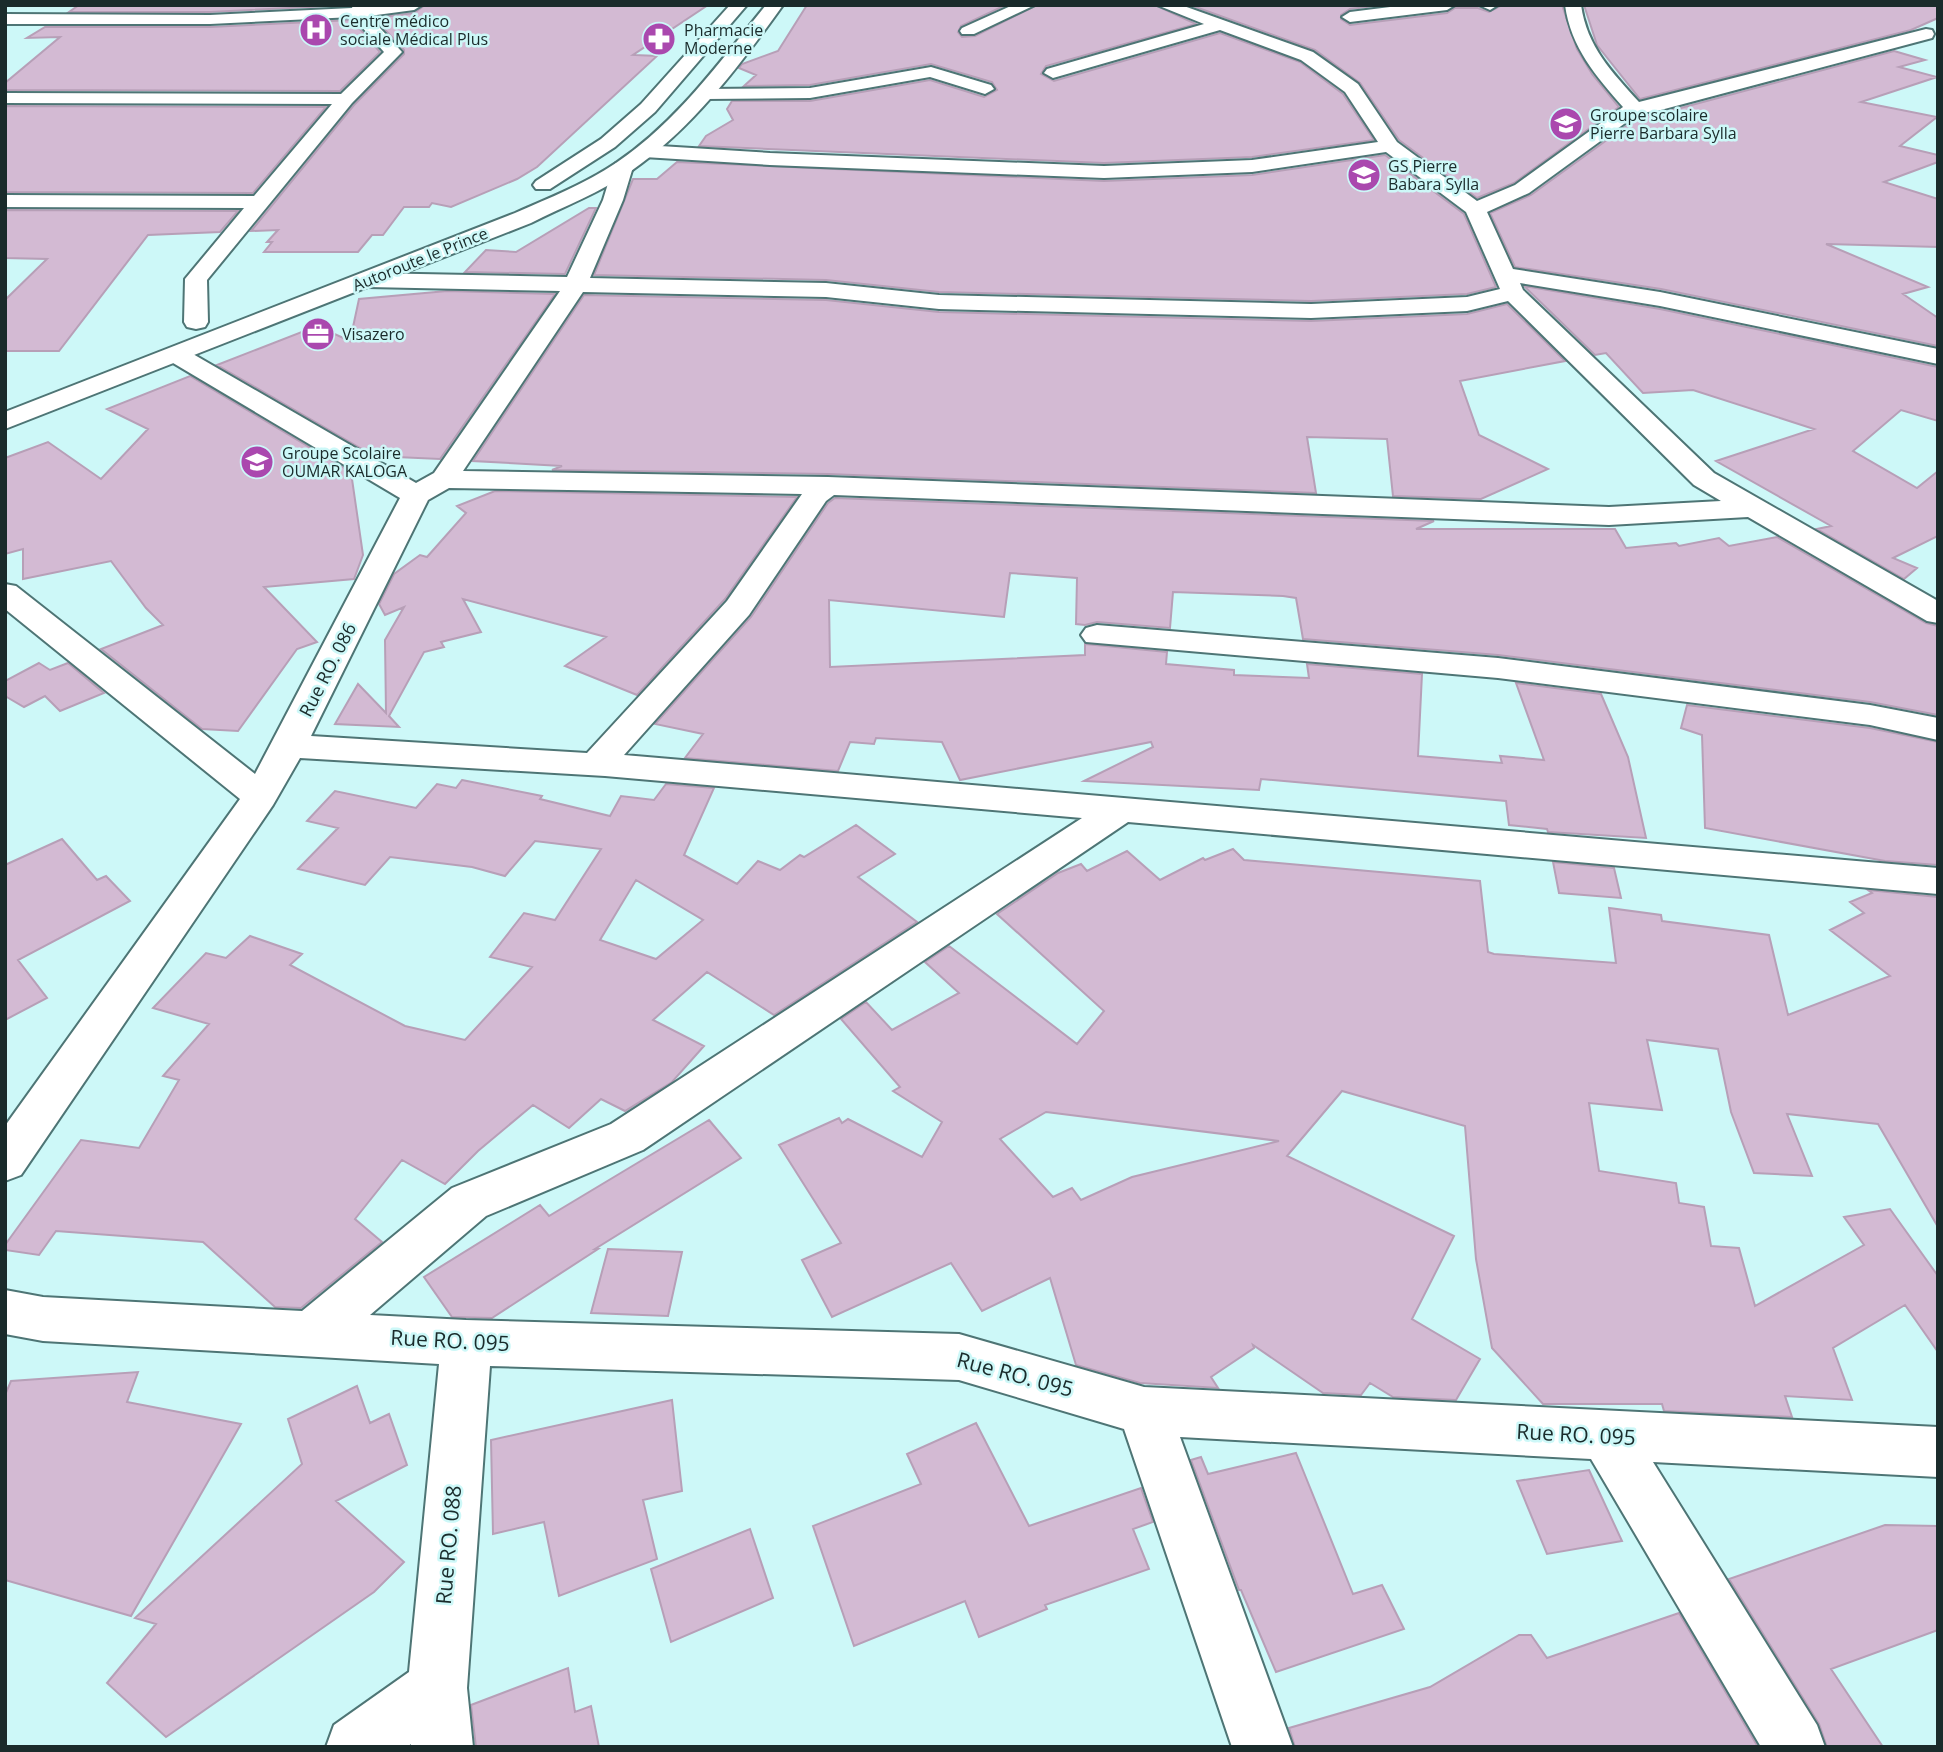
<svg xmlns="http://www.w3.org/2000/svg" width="1943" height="1752" font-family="'Open Sans',sans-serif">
	<rect width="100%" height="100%" fill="#cdf8f8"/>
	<path fill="#d3bad3" stroke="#b79fb7" stroke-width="2" fill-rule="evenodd" d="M79 5H350L210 12H69Z
		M425 5H708L633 55 657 56 537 167 517 179 451 207 432 203 429 207H404L383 235H372L358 252H264L272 242H267L278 230 251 231 354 105 404 54V50L374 18 414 13Z
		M807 5H1006L961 26 958 32 962 37 975 36 1037 5H1155L1196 24 1046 66 1041 74 1054 81 1220 33 1300 62 1343 94 1374 140 1252 157 1104 163 699 146 706 136 733 120 727 109 732 101H810L930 80 984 97 997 90 992 82 931 64 810 85 744 86 756 75 739 68 742 64 778 51Z
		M1190 5H1383L1350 9 1341 15V19L1350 25 1447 13 1455 8H1478L1489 12 1500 6 1562 5 1577 49 1592 74 1619 107 1514 183 1477 198 1399 140 1360 83 1315 50Z
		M1584 5H1938V18L1911 30 1640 99 1597 45Z
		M352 20 380 52 340 91 5 90V83L60 37 27 38 45 27H210Z
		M1894 51 1925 60 1899 67 1937 77 1861 102 1937 117 1900 146 1938 155V162L1884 182 1938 199V247L1826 244 1928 287 1903 294 1938 318V346L1661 289 1515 267 1490 213 1531 195 1640 116 1658 114Z
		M5 106 326 107 253 193 5 192Z
		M1385 155 1464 214 1496 287 1467 294 1311 301 939 292 826 280 594 275 633 179H657L677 162 1104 181 1252 175Z
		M589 208H596L565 274 465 272 486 250 516 252Z
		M5 210 238 211 220 232 148 235 59 351H5V300L47 259 5 258Z
		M1524 286 1660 309 1938 367V421L1901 410 1853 451 1917 488 1938 471V536L1893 558 1917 568 1904 579 1817 529 1831 526 1716 461 1814 429 1693 390 1643 393 1606 353 1595 355Z
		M447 291 555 294 440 459 374 456 217 365 317 326 350 341 359 299Z
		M584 295 826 300 939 312 1311 321 1467 314 1507 304 1565 361 1460 381 1479 435 1548 469 1481 499 1393 496 1387 439 1307 437 1316 493 828 474 552 470 562 466 473 461Z
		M190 376 351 472 363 555 354 579 264 587 317 642 297 649 238 731 202 729 101 649 163 625 146 608 111 561 23 579V549L5 554V458L48 442 101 479 148 429 107 409Z
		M495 491 797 497 725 599 637 695 565 666 606 637 463 599 481 632 441 642 444 647 424 652 389 716 399 727 335 724 358 684 386 713 385 640 404 607 385 615 379 604 394 574 420 555 427 557 466 513 457 506Z
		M835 498 1434 521 1416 529H1615L1626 548 1676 543 1679 546 1719 538 1729 546 1777 537 1926 623 1938 626V715L1870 702 1498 655 1303 639 1296 598 1283 596 1173 592 1170 628 1097 622 1085 625 1076 624 1077 578 1010 573 1004 617 829 600 830 667 1085 655V644L1167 652 1166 664 1234 670V675L1309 678 1307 664 1422 674 1418 756 1502 763 1500 756 1544 760 1516 683 1601 694 1628 757 1646 838 1548 832 1547 829 1509 825 1506 801 1261 779 1259 790 1084 781 1153 747 1151 742 960 780 942 742 876 738 874 744 850 742 838 771 685 758 703 734 655 724 751 617 828 503Z
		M39 663 50 670 68 663 104 693 60 711 45 696 24 707 5 696V681Z
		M1687 705 1870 728 1938 742V865L1885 861 1705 828 1702 735 1681 728Z
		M462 780 542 796 540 799 610 816 621 796 654 800 666 784 714 788 684 855 737 884 758 861 780 870 800 855 804 857 856 825 895 854 858 877 917 922 774 1015 707 972 653 1020 704 1046 672 1082 625 1111 601 1099 569 1128 533 1105 478 1151 445 1184 402 1160 355 1219 382 1242 301 1308 275 1307 203 1242 56 1231 39 1255 5 1250V1245L81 1140 139 1148 179 1080 163 1076 209 1024 153 1008 206 953 226 958 250 936 302 954 290 965 405 1026 465 1040 532 967 490 957 524 913 555 920 601 849 535 841 505 876 472 867 390 857 365 885 298 869 338 828 307 821 335 791 416 808 437 784 456 788ZM636 880 703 920 656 959 600 940Z
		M62 839 97 880 106 876 130 901 18 960 47 998 5 1020V865Z
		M1233 849 1244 860 1480 881 1488 952 1494 954 1616 963 1609 908 1661 915 1662 921 1769 935 1788 1015 1890 976 1830 930 1864 913 1850 902 1872 893 1868 890 1938 897V1227L1878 1124 1787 1114 1812 1176 1754 1173 1731 1112 1718 1049 1647 1040 1662 1110 1589 1103 1599 1171 1676 1183 1679 1203 1704 1207 1711 1246 1739 1248 1755 1306 1864 1245 1844 1217 1890 1209 1938 1276V1352L1905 1305 1833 1348 1852 1400 1785 1396 1792 1417 1664 1411 1662 1404H1543L1492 1348 1476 1259 1465 1126 1342 1091 1287 1156 1454 1236 1412 1319 1480 1359 1456 1400 1393 1397 1370 1383 1361 1395 1323 1393 1253 1345 1254 1348 1211 1377 1218 1388 1140 1383 1076 1365 1050 1278 982 1311 951 1263 832 1317 802 1260 841 1243 779 1145 839 1118 842 1123 848 1119 922 1157 942 1122 893 1091 900 1087 841 1019 866 1002 892 1030 959 993 925 962 949 946 1077 1044 1104 1011 997 914 1058 873 1081 864 1087 871 1127 851 1160 880 1203 858 1205 860ZM1046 1112 1279 1141 1132 1177 1081 1200 1072 1188 1053 1197 1000 1139Z
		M1553 862 1614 868 1621 898 1559 893Z
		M709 1120 741 1158 595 1249H598L492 1318 452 1317 424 1277 540 1205 549 1216Z
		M608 1249 682 1252 668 1316 591 1313Z
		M138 1372 127 1402 241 1424 131 1616 5 1580V1395L11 1381Z
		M357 1386 370 1423 389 1414 407 1465 336 1501 404 1562 374 1592 166 1737 107 1683 156 1624 135 1618 302 1464 288 1419Z
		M672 1400 682 1491 643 1500 657 1559 559 1596 544 1522 493 1534 491 1440Z
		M976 1423 1029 1526 1141 1488 1153 1522 1133 1529 1149 1569 1045 1605 1047 1609 979 1637 965 1601 854 1646 813 1526 921 1484 907 1454Z
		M1296 1453 1353 1594 1382 1585 1404 1629 1276 1672 1241 1590H1239L1191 1460 1201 1457 1208 1474Z
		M1589 1470 1622 1541 1547 1554 1517 1481Z
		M1885 1525 1938 1526V1630L1831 1669 1883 1747H1827L1819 1724 1729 1579Z
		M750 1529 773 1598 671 1642 651 1569Z
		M1679 1613 1758 1747H1295L1289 1728 1430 1687 1519 1635H1531L1547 1658Z
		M568 1668 575 1712 591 1706 599 1747H476L471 1705Z"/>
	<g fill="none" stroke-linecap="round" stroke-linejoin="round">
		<defs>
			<path id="minor" d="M353 5H422L414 10 369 16 402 52 352 103 207 280 208 322 205 327 196 329 187 327 184 322 185 279 244 208 5 207V195L254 196 332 104 5 103V93L341 94 384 52 353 17 210 24H5V14L210 15 352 8Z
				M1013 5H1035L974 34H962L960 31 962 28Z
				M1157 5H1181L1313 52 1358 84 1397 142 1477 201 1515 185 1623 107C1596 76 1571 48 1565 5H1581C1587 47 1612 72 1639 102L1926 29 1932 30 1934 34 1932 38 1657 111 1639 113 1529 193 1487 212 1513 269 1660 292 1938 349V364L1660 306 1520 283 1523 290 1714 473 1938 601V623L1927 621 1748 517 1609 525 834 495 826 501 749 615 624 755 1938 868V894L1128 822 643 1150 486 1216 370 1315 466 1320 959 1334 1144 1387 1938 1427V1477L1653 1462 1817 1725 1825 1747H1761L1591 1459 1180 1437 1293 1747H1232L1124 1429 959 1380 490 1366 467 1688 473 1747H411V1744L407 1747H326L334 1725 409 1672 439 1364 43 1341 5 1334V1290L43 1297 302 1311 452 1188 611 1124 1082 818 605 776 300 758 273 805 21 1175 5 1181V1126L240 799 5 609V584L16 586 255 774 400 498 168 360 165 355 168 350 177 348 186 350 416 483 434 473 560 291 368 287 360 285 357 280 360 275 368 273 567 277 603 200 613 167 616 163H630L633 167 623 200 590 278 826 283 939 295 1311 304 1467 297 1500 289 1466 212 1386 152 1252 172 1104 178 770 165 644 157 634 151 644 145 770 153 1104 166 1252 160 1378 142 1345 92 1301 60 1220 30 1053 78 1044 73 1047 69 1204 24ZM583 292 826 297 939 309 1311 318 1467 311 1508 301 1694 485 1721 501 1609 507 828 477 463 471ZM449 488 802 494 727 601 587 753 311 736 428 500Z
				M1406 5H1455L1447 10 1350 22 1342 17 1350 12Z
				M1479 5H1498L1490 10Z
				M931 67 991 85 994 89 985 94 930 77 810 98 705 99 696 94 705 89 810 88Z
				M1097 625 1498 658 1870 705 1938 718V740L1870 725 1498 678 1086 642 1081 635 1086 628Z"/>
			<path id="major" d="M730 5H747L655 112 615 147 550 189H536L533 185 536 181 601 139 641 104Z
				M766 5H783C740 65 692 129 631 171 600 193 564 206 531 223L5 429V412L515 213C549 198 585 184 616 163 677 122 720 61 766 5Z"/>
		</defs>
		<use href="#minor" stroke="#4e7575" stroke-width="4"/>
		<use href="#major" stroke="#4e7575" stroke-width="4"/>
		<use href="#minor" fill="#fff" fill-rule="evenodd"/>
		<use href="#major" fill="#fff" fill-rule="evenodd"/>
	</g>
	<defs>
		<symbol id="hospital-disc" viewBox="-11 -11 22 22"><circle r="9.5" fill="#aa48ae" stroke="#cdf8f8"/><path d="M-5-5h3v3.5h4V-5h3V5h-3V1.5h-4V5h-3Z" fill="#fff"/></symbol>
		<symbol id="pharmacy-disc" viewBox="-11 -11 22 22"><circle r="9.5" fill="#aa48ae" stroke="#cdf8f8"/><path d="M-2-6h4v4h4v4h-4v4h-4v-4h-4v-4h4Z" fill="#fff"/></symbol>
		<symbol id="school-disc" viewBox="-11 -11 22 22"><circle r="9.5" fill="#aa48ae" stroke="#cdf8f8"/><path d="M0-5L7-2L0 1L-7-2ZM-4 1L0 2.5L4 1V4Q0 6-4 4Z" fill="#fff"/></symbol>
		<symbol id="office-disc" viewBox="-11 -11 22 22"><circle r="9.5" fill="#aa48ae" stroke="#cdf8f8"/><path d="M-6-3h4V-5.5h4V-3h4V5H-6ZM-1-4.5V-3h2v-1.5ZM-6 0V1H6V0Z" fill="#fff"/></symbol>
	</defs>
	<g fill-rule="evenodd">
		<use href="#hospital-disc" x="297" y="11" width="38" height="38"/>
		<use href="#pharmacy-disc" x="640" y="20" width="38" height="38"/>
		<use href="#school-disc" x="1547" y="105" width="38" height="38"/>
		<use href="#school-disc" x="1345" y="156" width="38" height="38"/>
		<use href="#office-disc" x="299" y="315" width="38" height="38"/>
		<use href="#school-disc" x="238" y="443" width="38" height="38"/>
	</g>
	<g text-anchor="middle" stroke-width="5" stroke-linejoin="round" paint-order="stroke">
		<g font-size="16" fill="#1a2b2b" stroke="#cdf8f8" text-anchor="start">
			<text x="340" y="27">Centre médico<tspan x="340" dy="18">sociale Médical Plus</tspan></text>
			<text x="684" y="36">Pharmacie<tspan x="684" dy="18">Moderne</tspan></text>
			<text x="1590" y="121">Groupe scolaire<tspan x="1590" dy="18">Pierre Barbara Sylla</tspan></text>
			<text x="1388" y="172">GS Pierre<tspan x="1388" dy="18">Babara Sylla</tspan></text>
			<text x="342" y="340">Visazero</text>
			<text x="282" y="459">Groupe Scolaire<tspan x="282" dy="18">OUMAR KALOGA</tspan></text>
		</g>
		<g font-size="16" fill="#1a2b2b" stroke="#cdf8f8">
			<text transform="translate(420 259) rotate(-22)" y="6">Autoroute le Prince</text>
		</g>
		<g font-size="18" fill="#1a2b2b" stroke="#cdf8f8">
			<text transform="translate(328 670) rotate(-63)" y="6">Rue RO. 086</text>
		</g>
		<g font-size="21" fill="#1a2b2b" stroke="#cdf8f8">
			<text transform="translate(450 1341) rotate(3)" y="7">Rue RO. 095</text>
			<text transform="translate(1015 1375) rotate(15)" y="7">Rue RO. 095</text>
			<text transform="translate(1576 1435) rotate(3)" y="7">Rue RO. 095</text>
			<text transform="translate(449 1545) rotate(-85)" y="7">Rue RO. 088</text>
		</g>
	</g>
	<rect width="1943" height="1752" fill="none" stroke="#1a2b2b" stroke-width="14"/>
</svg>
